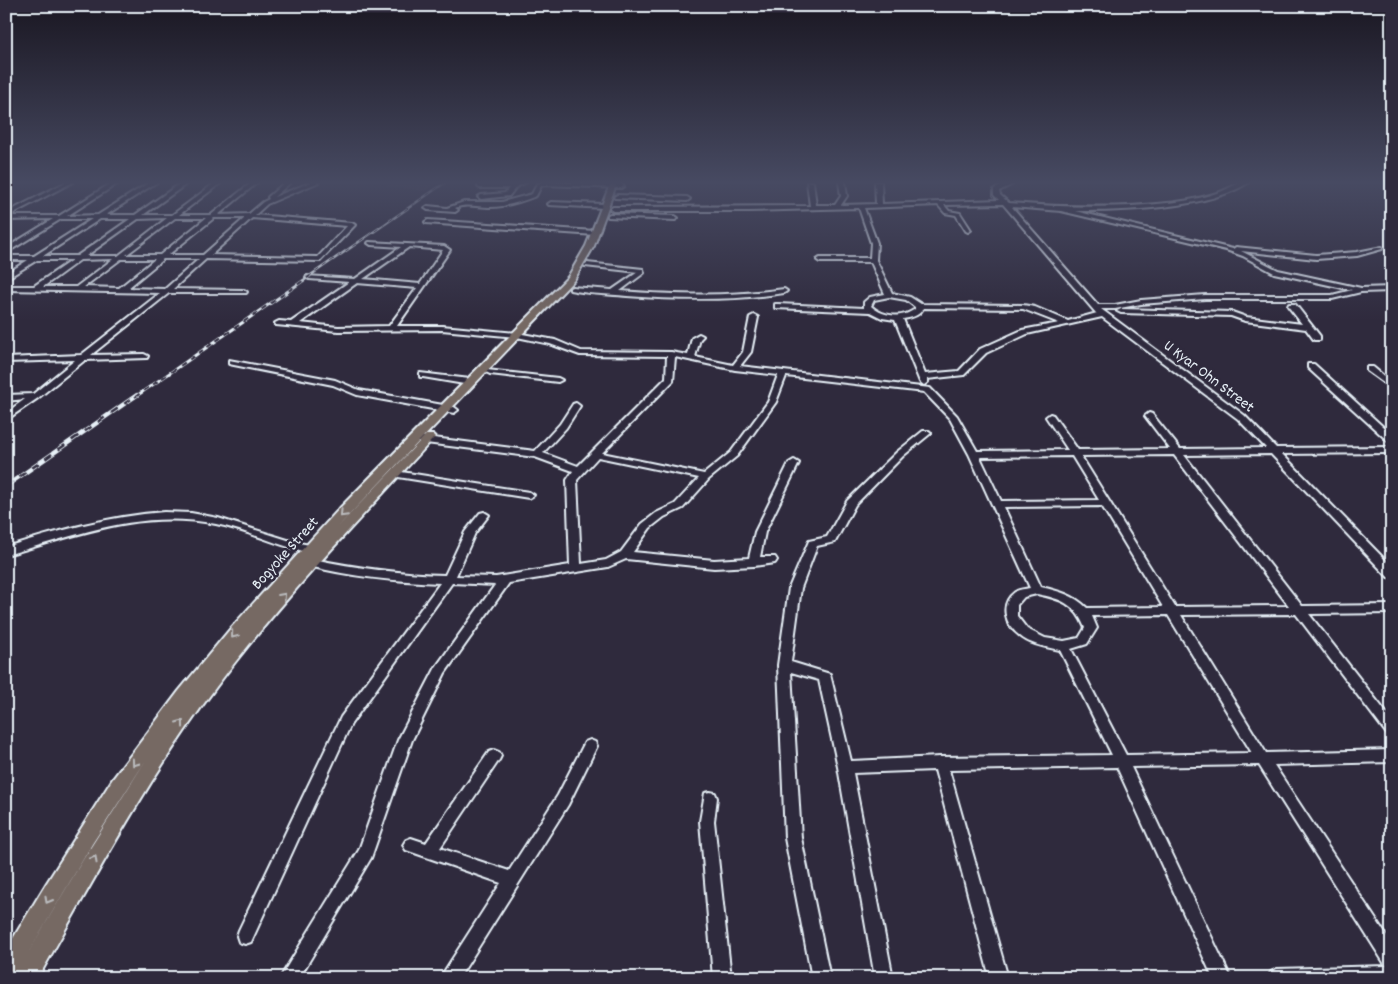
<svg xmlns="http://www.w3.org/2000/svg" width="1398" height="984" font-family="Dekko,sans-serif">
	<rect width="100%" height="100%" fill="#2f2a3d"/>
	<filter id="ink" filterUnits="userSpaceOnUse"><feTurbulence type="fractalNoise" baseFrequency=".02" numOctaves="2"/><feDisplacementMap in="SourceGraphic" scale="10" xChannelSelector="R" yChannelSelector="G"/><feConvolveMatrix kernelMatrix="1 2 1 2 8 2 1 2 1" color-interpolation-filters="sRGB"/></filter>
	<g filter="url(#ink)">
		<path fill="#42384b" d="M393 182H438L425 191 387 186Z"/>
		<g fill="none" stroke-linecap="round" stroke-linejoin="round">
			<defs>
				<path id="minor" d="M66 182H73L8 216H59L113 182H120L67 216 98 215 150 182H157L106 215H135L182 182H189L143 215H172L216 182H222L179 215H211L252 182H258L218 215 249 214 263 202 269 199 268 197 285 182H291L274 197 311 182H319L267 204 255 215 352 223 355 225 320 261 206 259 173 289 244 290 247 292 246 293H169L91 355 144 354 148 356 147 358 85 360 38 398 6 420V413L25 399 6 401V395L33 394 75 360 6 362V358L81 355 160 293 6 290V286H34L72 260H37L6 279V274L28 260H6V256H34L92 219H61L6 253V248L53 219 6 220V213ZM167 218 118 256H86L138 219ZM175 218H206L160 255H126ZM214 218H245L203 255H168ZM252 218 347 226 318 257 211 255ZM100 219H130L77 256H43ZM113 259 76 287H43L80 260ZM121 259H155L119 288 84 287ZM163 259H199L165 289 128 288Z
					M519 182H527L516 187 509 196 481 199 478 197 481 195 505 193 509 188H480L478 187V185L512 184Z
					M542 182 621 184 624 186 621 188 545 185 541 186 536 196C521 202 505 207 490 207 478 207 466 203 455 208L458 210 455 212 428 210 425 208 428 206 447 208 464 202H502L532 194 537 184Z
					M807 182H813L816 205H835L841 196 839 182H845L847 196 841 205 876 204 875 182H881L882 204 999 200 994 195V189L1009 182H1017L999 191 1000 195 1009 203C1061 207 1114 209 1167 203 1182 202 1206 197 1220 192 1230 188 1238 182 1249 182 1210 209 1123 211 1075 211L1233 249 1236 247 1316 255 1357 252 1382 247V249L1357 256 1316 259 1241 251 1278 270 1361 288 1392 287V291L1361 292 1332 299H1205L1141 304 1115 309H1101L1244 415 1276 448 1392 447V453L1282 454 1392 567V578L1388 577 1271 454 1184 455 1302 606 1392 605V613L1309 614 1392 720V735L1387 734 1296 614 1181 615 1266 753 1392 750V762L1274 765 1392 944V978H1268L1271 972 1277 969 1386 966 1259 765 1131 767 1231 978H1213L1117 767 949 770 1008 978H990L935 770 853 773 893 978H875L838 767 819 680 791 672 801 838 830 978H812L785 838 778 665 789 588 809 541 827 537 847 501 897 452 923 431H929L931 433 903 456 855 505 835 542 817 546 801 588 791 662 830 674 851 761 940 757 1112 755 1060 650C1046 647 1030 645 1019 635 1005 624 999 604 1015 592 1019 589 1025 589 1030 588L969 454 950 419 924 392 786 376 776 402 737 456 709 479 683 508 664 517 650 528 633 552 714 560 749 558 755 532 789 463 794 460 799 463 765 532 760 557H775L777 560 775 563 754 566 714 568 626 559 608 567 509 583 445 673 412 740 371 858 299 978H280L359 850 398 740 436 667 495 585 452 583 351 724 251 942 245 944 239 942 237 936 239 930 341 717 440 583C396 581 352 577 309 566L307 563 309 560 313 559C357 568 400 574 445 575L465 532 480 513 484 512 489 515 475 533 456 576 496 577 570 565 567 480 573 471 535 457 418 442 413 439 418 436 535 451 560 424 573 404 576 403 580 406 566 428 543 453 578 466 666 378 667 356 580 355 550 344 517 337 442 330 338 331 276 325 275 323 279 321 291 322 349 282 309 279 306 277 307 276 355 279 401 247 371 245 368 243 369 242 444 246 450 250 397 326H442L517 333 555 340 581 351 671 352 688 355 692 338 699 334 703 336 700 339 695 357 733 365 743 352 750 317 754 315 758 317 751 352 740 366 930 388 957 416 977 451 1068 450 1046 417 1050 414 1053 415 1078 450 1170 449 1145 416 1149 413 1152 414 1180 449 1266 448 1238 419 1102 317 1027 334 986 353 964 375 927 379 928 382 924 385 920 382 895 320 882 318 870 312 775 308V304H778L864 308V302L870 297 885 294 871 262H820L817 260 820 258H870L871 243 859 208 749 211H613L610 209 613 207 810 206ZM1003 204 1096 313H1097L1068 321 1035 307 1023 305 921 304 910 297 892 293 876 260 877 243 864 208 938 205 945 213 956 215 966 231 968 232 971 230 960 213 949 211 944 205ZM1012 207 1061 211 1226 250 1243 256 1274 273 1352 290 1332 295H1205L1141 300 1115 305H1098ZM409 247 443 250 420 284 363 279ZM357 283 417 288 389 326 338 327 300 323ZM889 297 906 300 915 307V309C902 319 883 317 871 306L874 300ZM923 308 1023 309 1059 323 1022 330 980 349 959 371 925 374 903 319C910 318 920 316 923 308ZM675 357 735 370 778 375 768 402 731 452 704 474 602 453 673 381ZM1174 455 1289 606 1175 607 1081 456ZM1072 456 1099 500 1001 501 980 457ZM598 457 699 478 675 504 656 513 642 524 621 552 606 560 581 564 577 480ZM1102 506 1163 607 1087 608C1074 595 1059 591 1041 587L1004 507ZM1037 594C1061 599 1075 603 1085 628L1079 638 1064 641 1045 638 1027 629 1017 616V605L1024 597ZM1168 615 1252 753 1126 755 1071 649 1087 644 1097 628 1092 616Z
					M617 195 687 197 690 199 687 201 615 198 614 197Z
					M551 202 605 204 608 206 605 208 549 205 548 204Z
					M610 214 675 216 678 218 675 220 608 217V215Z
					M428 220 595 231 598 233 595 235 426 223 425 222Z
					M587 263 643 269 644 273 620 291C675 295 729 297 784 289L787 291 784 293C732 301 680 300 627 296 608 294 588 294 570 290V288L572 287 612 290 638 272 585 266 584 265Z
					M1289 304H1295L1320 336V340H1314L1306 329 1245 321 1231 316 1121 313 1117 311 1121 309 1232 312 1246 317 1302 324 1288 306Z
					M229 360 335 380 359 390 454 407 458 410 454 413 357 395 333 385 229 364Z
					M1308 364H1314L1392 435V443L1389 442 1308 368Z
					M1367 367H1373L1392 383V389L1367 371Z
					M487 370 558 378 562 380 558 382 490 374 486 372Z
					M420 373 470 379 474 382 470 385 423 377H420Z
					M395 471 529 492 534 495 529 498 392 476 390 474 392 472Z
					M164 512 191 513 218 518 294 542 320 547 321 550 316 554 303 551C274 544 246 530 216 524 140 509 78 535 6 555V547C58 531 109 516 164 512Z
					M590 740 595 742 597 746 568 805 459 978H440L501 883 406 850 403 845 406 840 411 838 426 843 489 752 494 750 499 752 501 756 499 760 440 848 509 871 558 795 585 742Z
					M710 792 715 793 717 798 714 821 731 978H713L700 821 705 793Z"/>
				<path id="major" d="M611 182H617L594 246 574 280 332 533 425 435H433L435 437 433 439C359 520 282 599 216 687 148 778 94 879 38 978H15L18 971 14 978H6V950L46 884 112 780 179 691 231 628 340 508 568 277 586 246ZM146 760 84 858 23 962 92 844Z"/>
			</defs>
			<use href="#minor" stroke="#e8f1f8" stroke-width="4"/>
			<use href="#major" stroke="#e8f1f8" stroke-width="4"/>
			<use href="#minor" fill="#2f2a3d" fill-rule="evenodd"/>
			<use href="#major" fill="#766964" fill-rule="evenodd"/>
			<defs>
				<path id="rail-far2" d="M308 277 446 182"/>
				<path id="rail-far1" d="M135 397 310 276"/>
				<path id="rail" d="M6 486 137 395"/>
			</defs>
			<use href="#rail-far2" stroke="#e8f1f8" stroke-width="2.5"/>
			<use href="#rail-far1" stroke="#e8f1f8" stroke-width="3"/>
			<use href="#rail" stroke="#e8f1f8" stroke-width="4.5"/>
			<use href="#rail-far2" stroke="#2f2a3d" stroke-width="1" stroke-dasharray="4.5" stroke-linecap="butt"/>
			<use href="#rail-far1" stroke="#2f2a3d" stroke-width="2" stroke-dasharray="5.5" stroke-linecap="butt"/>
			<use href="#rail" stroke="#2f2a3d" stroke-width="2.5" stroke-dasharray="8" stroke-linecap="butt"/>
		</g>
		<defs><path id="oneway-chevron" d="M-2-3.5L2.5 0L-2 3.5" fill="none" stroke-width="1.6" stroke-linecap="round" stroke-linejoin="round" transform="scale(1.25)"/></defs>
		<g stroke="#babbbd">
			<use href="#oneway-chevron" transform="translate(343 514) rotate(134)"/>
			<use href="#oneway-chevron" transform="translate(283 596) rotate(-48)"/>
			<use href="#oneway-chevron" transform="translate(234 635) rotate(129)"/>
			<use href="#oneway-chevron" transform="translate(181 723) rotate(-54)"/>
			<use href="#oneway-chevron" transform="translate(135 763) rotate(125)"/>
			<use href="#oneway-chevron" transform="translate(94 859) rotate(-60)"/>
			<use href="#oneway-chevron" transform="translate(48 900) rotate(120)"/>
		</g>
	</g>
	<linearGradient id="sky" x2="0" y2="1"><stop stop-color="#1a1722"/><stop offset="0.57" stop-color="#474a62"/><stop offset="1" stop-color="#474a62" stop-opacity="0"/></linearGradient>
	<rect width="1398" height="320" fill="url(#sky)"/>
	<g text-anchor="middle" stroke-width="5" stroke-linejoin="round" paint-order="stroke">
		<g font-size="16" fill="#e8f1f8" stroke="#2f2a3d">
			<text transform="translate(1210 375) rotate(37)" y="6">U Kyar Ohn Street</text>
			<text transform="translate(284 552) rotate(-48)" y="6">Bogyoke Street</text>
		</g>
	</g>
	<rect width="1398" height="984" fill="none" stroke="#2f2a3d" stroke-width="25"/>
	<rect x="12" y="12" width="1373" height="959" fill="none" stroke="#e8f1f8" stroke-width="2" filter="url(#ink)"/>
</svg>
